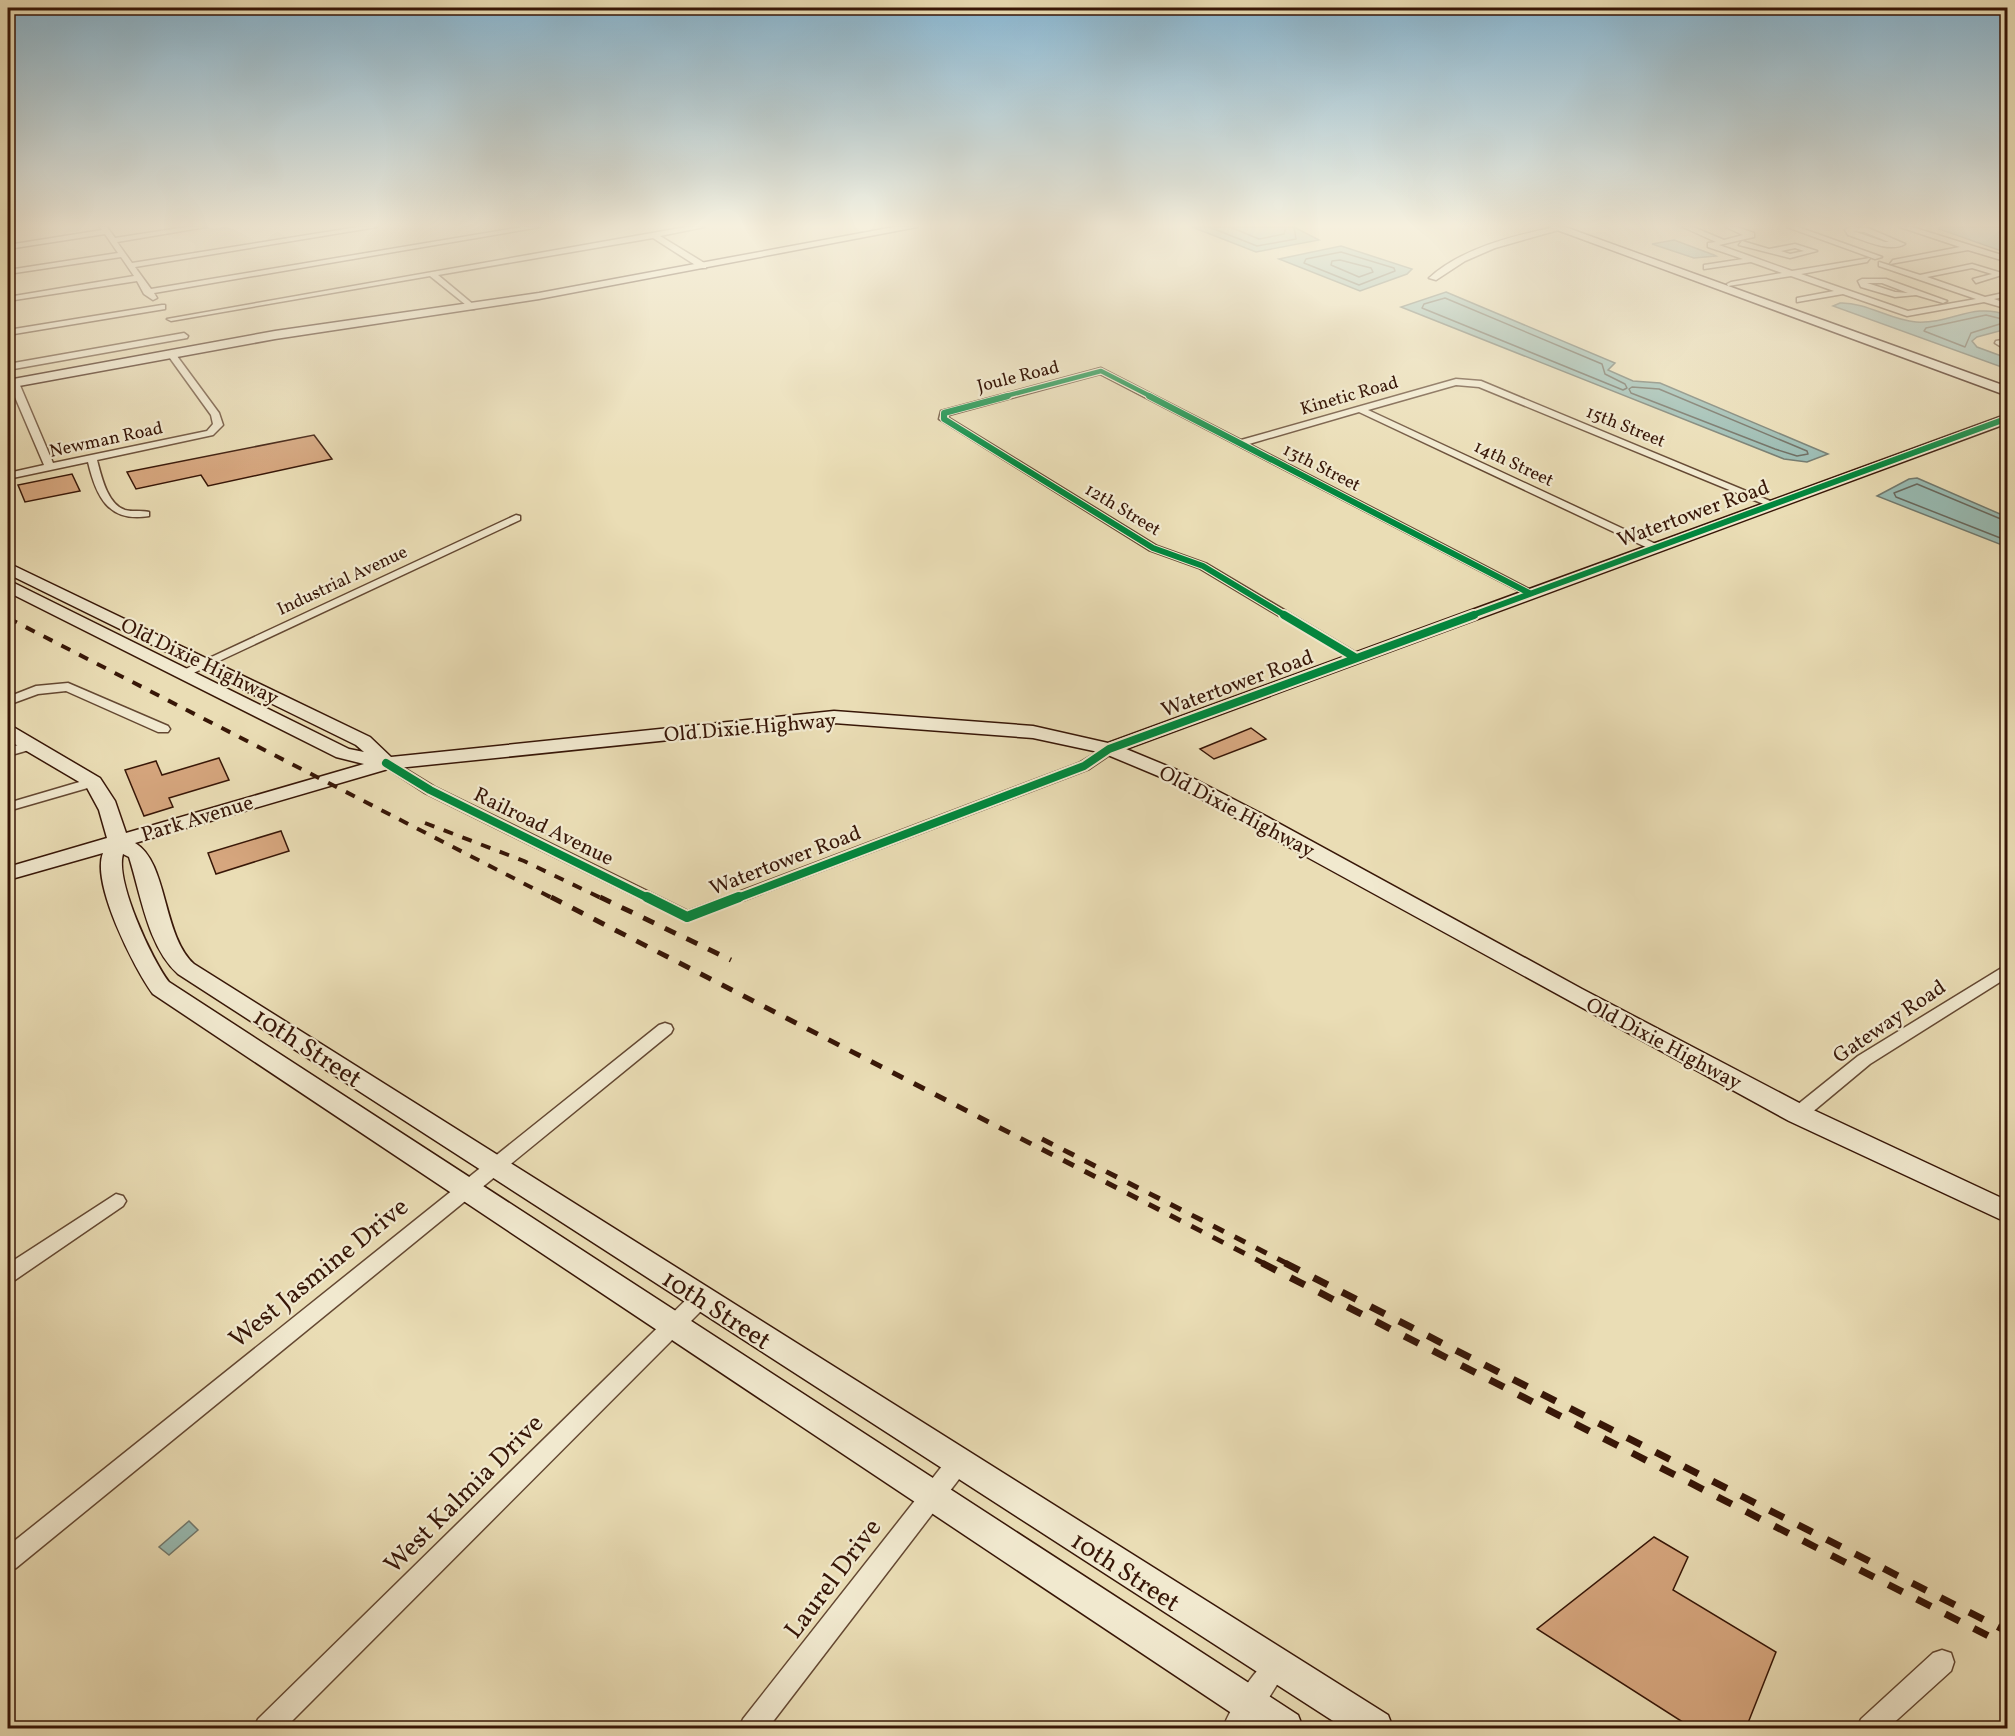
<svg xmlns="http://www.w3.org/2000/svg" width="2015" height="1736" font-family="Vollkorn,serif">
	<rect width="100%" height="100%" fill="#eaddb5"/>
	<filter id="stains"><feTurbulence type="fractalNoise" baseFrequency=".00333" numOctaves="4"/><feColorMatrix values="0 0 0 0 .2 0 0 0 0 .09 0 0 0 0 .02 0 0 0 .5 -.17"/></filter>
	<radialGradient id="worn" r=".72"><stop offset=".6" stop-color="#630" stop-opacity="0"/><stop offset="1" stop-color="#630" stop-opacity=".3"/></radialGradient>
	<path fill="#98bbb3" stroke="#71796e" stroke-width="1.5" d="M1192 227H1294L1319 240 1256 252Z
		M1941 227H2007V253L1939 229Z
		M1674 240 1714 255 1716 256 1694 258 1652 244Z
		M1341 246 1412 269 1407 274 1360 291 1279 259Z
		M1446 292 1615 363 1608 370 1633 381 1660 383 1828 454 1807 462 1784 459 1401 307Z
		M1840 303C1866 302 1890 320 1916 322 1951 324 1973 302 2007 315V329L1977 337 1972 341 1977 347 2007 358V369L1833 306Z
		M1917 478 2007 517V547L1877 496 1909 479Z
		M189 1521 198 1530 169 1555 159 1547Z"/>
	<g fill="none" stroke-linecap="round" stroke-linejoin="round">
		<path stroke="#68685d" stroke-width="1.5" d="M1209 227 1257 246 1296 239 1294 227
			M1230 227 1259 239 1284 234 1286 227
			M1341 252 1394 268 1395 271 1359 285 1304 263 1306 259Z
			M1340 260 1371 268 1373 272 1359 277 1331 265 1332 261Z
			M1445 298 1602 364 1605 374 1625 384 1627 388 1623 390 1422 308 1424 304Z
			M1986 315 2002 319 2003 323 1971 333 1965 347 1924 331 1926 328Z
			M1632 387 1659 389 1807 451 1808 454 1797 456 1775 449 1631 393 1629 389Z
			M2008 522 1917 484 1894 493 1896 497 2008 541"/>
	</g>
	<path fill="#d6a67e" stroke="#371607" stroke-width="1.5" d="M314 435 332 459 208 486 201 475 136 489 127 472Z
		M72 474 80 491 25 502 18 485Z
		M1251 728 1266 739 1214 759 1200 749Z
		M219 758 229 780 169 798 173 807 144 816 125 770 156 761 162 775Z
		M281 831 289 851 216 874 208 853Z
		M1654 1537 1688 1557 1673 1590 1776 1652 1746 1728H1692L1537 1629Z"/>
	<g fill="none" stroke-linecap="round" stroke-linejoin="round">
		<defs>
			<path id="street" d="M100 227H107L115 238 186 227H206L117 242 132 263 358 227H377L135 267 151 289 522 227H540L154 293 157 298 153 300 144 294 137 281 8 301V297L134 276 121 257 8 274V270L118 253 105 234 8 249V245L102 230Z
				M686 227H704L660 236 706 264V268H700L653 238 438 275 474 305V309H471L430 276 171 321 167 319Z
				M1555 227 1562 229 1495 248 1465 261 1436 280 1429 278C1462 248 1513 236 1555 227Z
				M1683 227H1693L1724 240 1743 235 1726 227H1737L1754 233V237L1719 245 1792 271 1870 258 1867 262 1801 274 1908 311 1976 299 1879 266V262L1920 275 1972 264 2005 274 1976 283 1973 279 1992 274 1972 268 1927 277 1985 297 2008 292V296L1994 299 2008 304V309L1984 302 1907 316 1843 294 1797 302V298L1834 291 1791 276 1728 286 1727 284 1731 282 1782 273 1751 262 1704 269V265L1743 259 1708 247V243L1716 242Z
				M1787 227H1798L1882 257 1875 259Z
				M1850 227 1868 228 1905 244C1889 253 1864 240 1848 235L1845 230ZM1853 231 1864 232 1889 242H1885Z
				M1900 227H1912L2008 257V262L1968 250 1890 264 1893 260 1960 247Z
				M1742 241 1769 249 1795 244 1817 251 1790 258 1739 245ZM1795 248 1804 251 1790 254 1781 251Z
				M1862 279H1886L1947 301 1943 303 1916 295 1895 297 1861 287 1858 281ZM1867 283H1882L1908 293 1895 292Z
				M162 305H165V309L8 335V330Z
				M184 333 188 336 187 338 8 370V364Z
				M2008 339V351L1995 343 1996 341Z
				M171 351 174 352 219 413 223 425 213 435 97 460C101 475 107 504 125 510 132 512 141 510 149 512V516C108 523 96 496 88 462L8 479V473L44 465 9 383 14 380 19 383 53 463 207 431 213 424 211 415 167 354Z
				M1101 368 1241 440 1456 379 1481 381 1775 503 1766 505 1479 387 1456 385 1368 410 1658 545V549H1650L1359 412 1249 444 1533 591 1535 593 1529 596 1100 374 949 415V418L1157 546 1207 564 1360 655 1362 658 1356 662 1199 568 1149 550 939 419 941 411Z
				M516 515 520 516V520L187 676H179L177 673Z
				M68 683 168 726 170 729 168 732H158L66 691 38 694 8 705V697L36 686Z
				M31 741 36 742 38 745 36 748 8 756V748Z
				M1109 745 1114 746 1116 749 1114 752 1089 769 687 922 425 793 379 763 381 760H391L435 787 688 911 1079 763Z
				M93 778 98 779 100 782 98 785 8 811V803Z
				M2008 964V977L1870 1064 1804 1119 1798 1121 1792 1119 1789 1114 1792 1109 1858 1056Z
				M665 1023 671 1025 673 1029 671 1033 16 1568 8 1571V1546L659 1025Z
				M116 1194 123 1196 126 1201 123 1206 15 1280 8 1282V1264Z
				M701 1290 708 1292 711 1298 708 1304 285 1728H254L258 1719 694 1292Z
				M958 1453 966 1456 969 1463 966 1470 768 1728H739L743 1719 950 1456Z
				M1942 1650 1951 1653 1954 1662 1951 1671 1888 1728H1857L1861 1719 1933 1653Z
				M1276 1655 1285 1658 1288 1667 1250 1728H1223C1230 1709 1257 1662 1276 1655Z"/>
			<path id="secondary" d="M894 227H917L539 299 275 339 8 388V380L275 331 539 293Z
				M1549 227H1565L2008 387V396Z
				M2008 414V423L1126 749 1177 770 1262 814 1582 989 1807 1107 2008 1201V1223L1789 1121 1163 778 1103 753 1033 738 834 723 388 769 135 843C168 862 162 935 194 964L1388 1715 1393 1728H1344L178 974C148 947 141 895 129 857L123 854C115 881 152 960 169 982L1298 1715 1303 1728H1254L153 994C134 968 91 883 103 853L8 880V867L107 838 99 810 86 786 8 740V727L15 728 100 778 115 801 126 833 364 764 336 757 8 592V581L14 583 349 749 364 752 356 745 8 574V563L370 737 391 757 834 711 1033 726 1108 743Z"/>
		</defs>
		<use href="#street" stroke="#644832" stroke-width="3"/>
		<use href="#secondary" stroke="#371607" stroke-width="3"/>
		<use href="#street" fill="#f1e9cf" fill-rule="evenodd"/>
		<use href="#secondary" fill="#f1e9cf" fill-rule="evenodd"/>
		<path stroke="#371607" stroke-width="4" stroke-dasharray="10 10" stroke-linecap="butt" d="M8 618 554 899
			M425 823 524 861 603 899"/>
		<path stroke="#371607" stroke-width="5" stroke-dasharray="12 12" stroke-linecap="butt" d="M551 897 1265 1264
			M600 897 731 960
			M1042 1139 1288 1264"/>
		<path stroke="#371607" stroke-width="7" stroke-dasharray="16 16" stroke-linecap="butt" d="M1262 1263 2008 1646
			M1285 1263 2008 1632"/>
		<defs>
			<path id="cycleway-far3" d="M1002 397 1101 371 1152 397"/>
			<path id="cycleway-far2" d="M1008 396 944 413V419L1153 548 1203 566 1286 616
				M1149 396 1529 593
				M1470 616 2008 418"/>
			<path id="cycleway-far1" d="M1284 615 1356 658
				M386 763 430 790 650 899
				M735 899 1084 766 1109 749 1474 615"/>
			<path id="cycleway" d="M647 897 687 917 739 897"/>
		</defs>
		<use href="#cycleway-far3" stroke="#f1e9cf" stroke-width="7"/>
		<use href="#cycleway-far2" stroke="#f1e9cf" stroke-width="8"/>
		<use href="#cycleway-far1" stroke="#f1e9cf" stroke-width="12"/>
		<use href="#cycleway" stroke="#f1e9cf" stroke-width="14"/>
		<use href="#cycleway-far3" stroke="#00873e" stroke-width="4.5"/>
		<use href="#cycleway-far2" stroke="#00873e" stroke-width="6"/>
		<use href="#cycleway-far1" stroke="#00873e" stroke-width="8"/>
		<use href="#cycleway" stroke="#00873e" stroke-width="10"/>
	</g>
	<linearGradient id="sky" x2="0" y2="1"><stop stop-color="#88b7d3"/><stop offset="0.48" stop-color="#f6f0de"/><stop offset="1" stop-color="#f6f0de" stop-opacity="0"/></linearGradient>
	<rect width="2015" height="470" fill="url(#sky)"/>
	<g text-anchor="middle" stroke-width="4.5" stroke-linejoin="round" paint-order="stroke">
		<g font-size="18" fill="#371607" stroke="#f1e9cf">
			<text transform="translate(1018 376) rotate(-14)" y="6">Joule Road</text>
			<text transform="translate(1349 395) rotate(-16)" y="6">Kinetic Road</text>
			<text transform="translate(1626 426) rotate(22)" y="6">15th Street</text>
			<text transform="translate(106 439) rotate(-12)" y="6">Newman Road</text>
			<text transform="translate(1514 463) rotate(25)" y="6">14th Street</text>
			<text transform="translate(1322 467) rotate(27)" y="6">13th Street</text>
			<text transform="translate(1123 509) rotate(31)" y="6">12th Street</text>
			<text transform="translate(342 580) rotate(-25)" y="6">Industrial Avenue</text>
		</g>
		<g font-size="21" fill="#371607" stroke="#f1e9cf">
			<text transform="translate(1693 513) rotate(-20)" y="7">Watertower Road</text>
			<text transform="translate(200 661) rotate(26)" y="7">Old Dixie Highway</text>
			<text transform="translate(1237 683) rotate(-20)" y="7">Watertower Road</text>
			<text transform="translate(750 727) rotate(-5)" y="7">Old Dixie Highway</text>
			<text transform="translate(1237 811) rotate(28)" y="7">Old Dixie Highway</text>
			<text transform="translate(197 818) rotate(-17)" y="7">Park Avenue</text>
			<text transform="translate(544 826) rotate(26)" y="7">Railroad Avenue</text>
			<text transform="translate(785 860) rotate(-21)" y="7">Watertower Road</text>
			<text transform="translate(1889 1021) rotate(-34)" y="7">Gateway Road</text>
			<text transform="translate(1664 1043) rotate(28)" y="7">Old Dixie Highway</text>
		</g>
		<g font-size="26" fill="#371607" stroke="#f1e9cf">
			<text transform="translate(308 1047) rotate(33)" y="9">10th Street</text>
			<text transform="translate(318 1272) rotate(-39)" y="9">West Jasmine Drive</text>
			<text transform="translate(717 1309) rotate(33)" y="9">10th Street</text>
			<text transform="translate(463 1493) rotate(-45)" y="9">West Kalmia Drive</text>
			<text transform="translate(1126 1571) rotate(33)" y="9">10th Street</text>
			<text transform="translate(832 1578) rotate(-53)" y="9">Laurel Drive</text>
		</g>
	</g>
	<rect width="2015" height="1736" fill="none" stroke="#eaddb5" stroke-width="30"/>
	<rect x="9" y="9" width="1997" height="1718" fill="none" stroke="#371607" stroke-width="3"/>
	<rect x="15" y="15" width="1985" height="1706" fill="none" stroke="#371607" stroke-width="1.5"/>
	<rect width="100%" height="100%" filter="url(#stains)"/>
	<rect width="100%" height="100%" fill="url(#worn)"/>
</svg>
